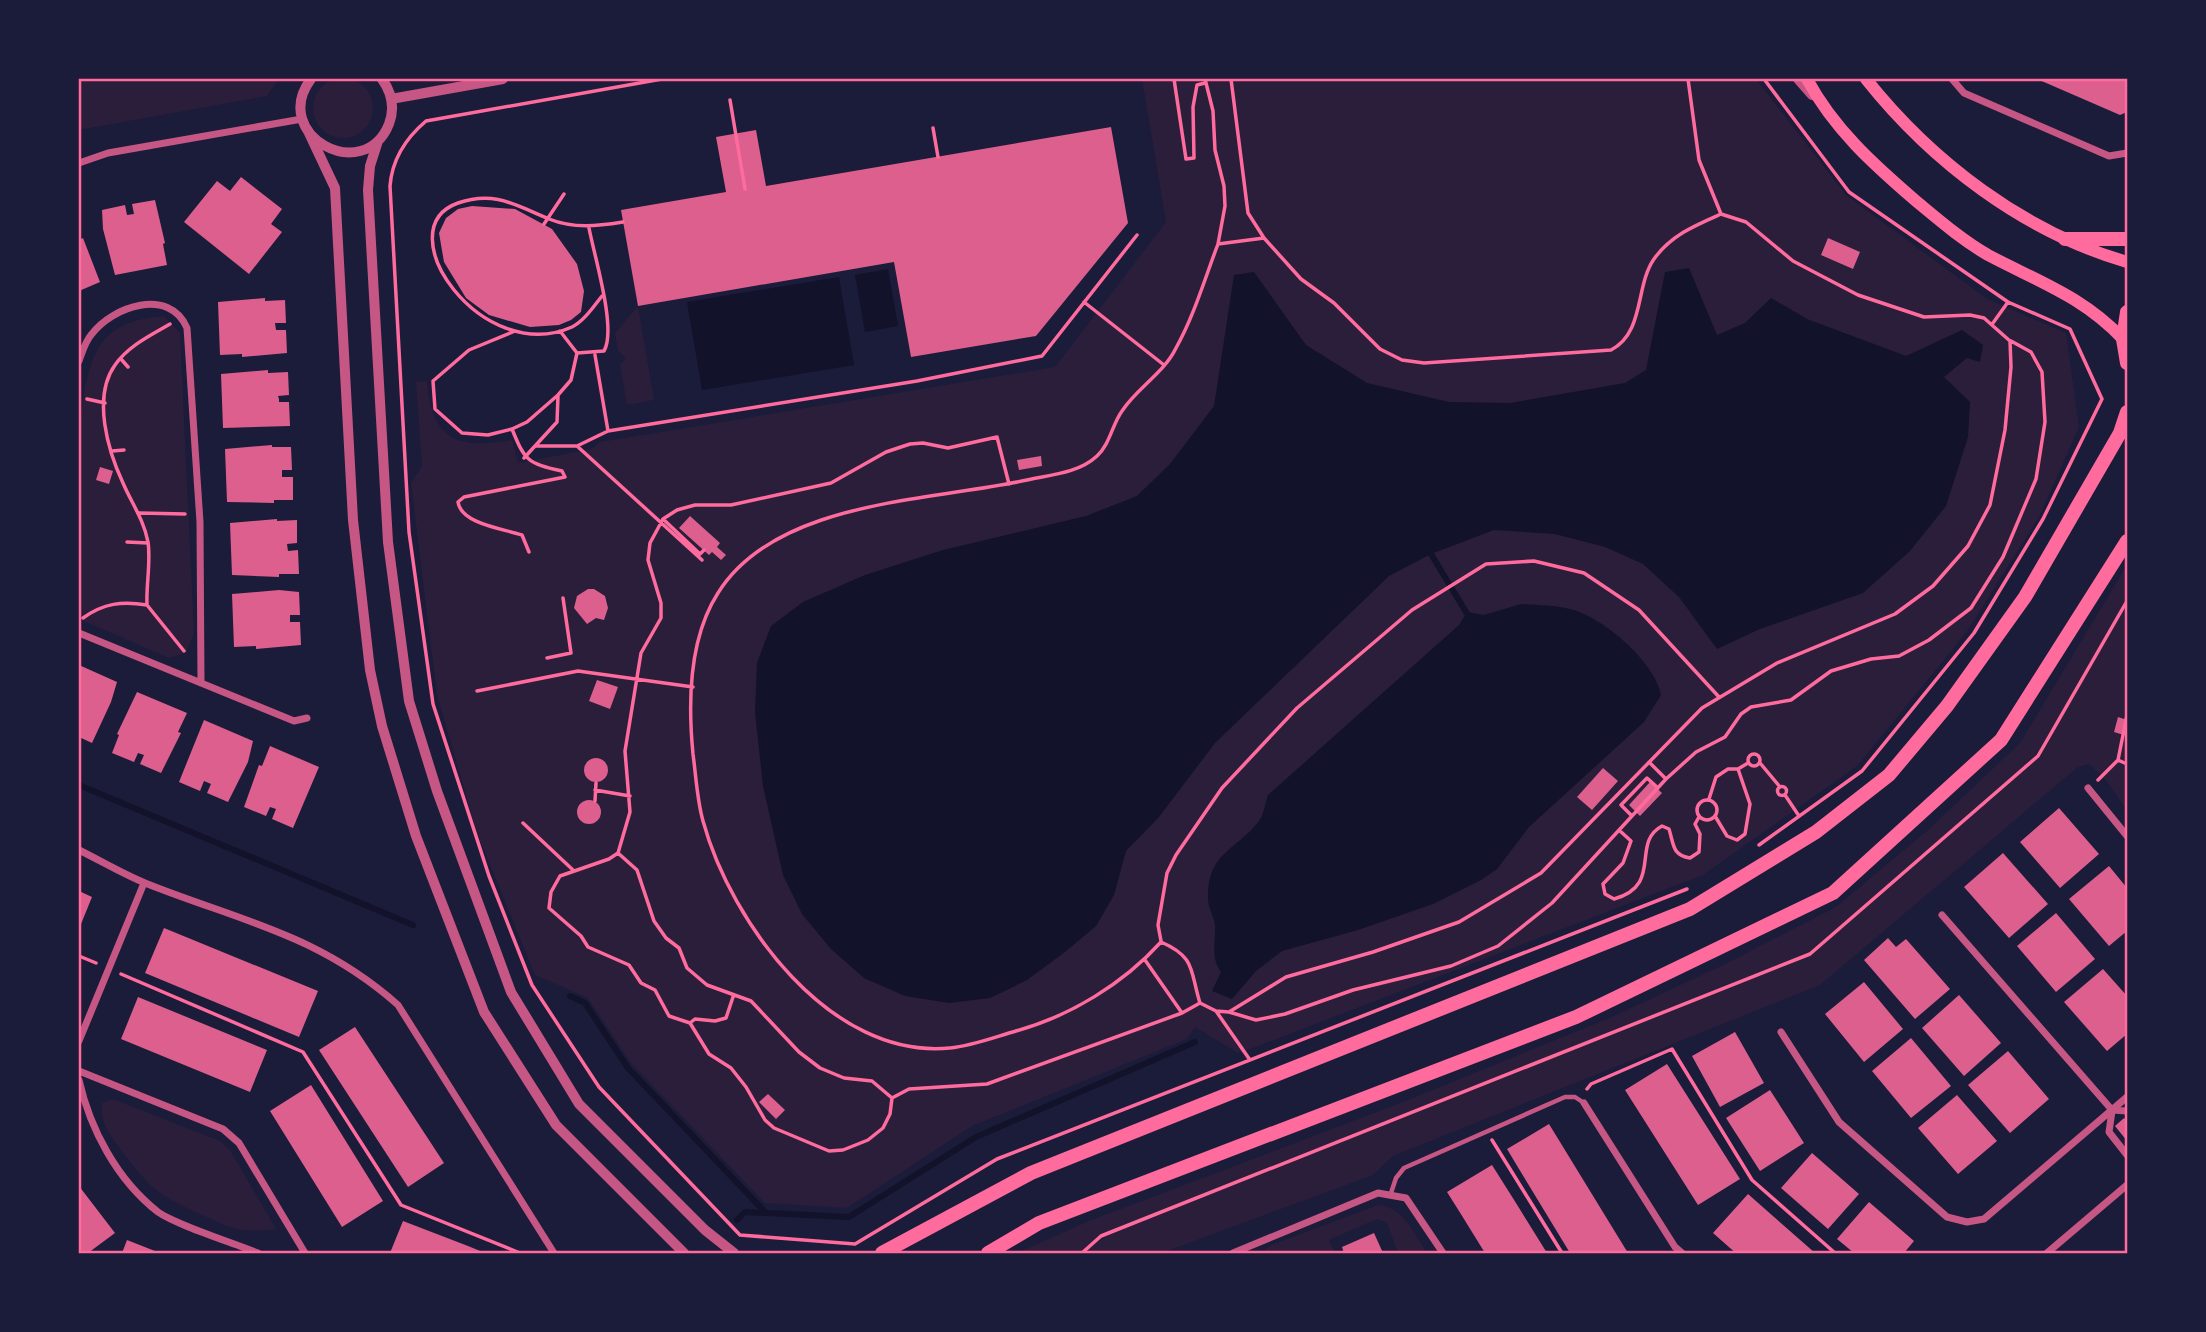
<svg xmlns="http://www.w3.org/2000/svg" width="2206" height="1332" font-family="Mulish,sans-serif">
	<rect width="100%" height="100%" fill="#1b1b3a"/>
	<path fill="#2a1e3b" d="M313 108a30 30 0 1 1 60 0a30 30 0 1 1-60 0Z
		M79 79H279L267 96 79 130Z
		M1142 79H1756L1846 195 1987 299 2066 333 2079 427 2039 517 1966 633 1857 766 1703 875 1245 1051 1238 1053 1195 1027 1187 1039 972 1126 847 1208 765 1203 631 1063 588 998 535 975 477 833 437 695 411 483 422 466 416 382 427 381C431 440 458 450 512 440L518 463 592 449 600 442 1055 367 1166 222Z
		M638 306 654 400 627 405 620 365 626 358 618 350 615 333Z
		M164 316 180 333 194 633 186 653 169 658 79 619C79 557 68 395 99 347 113 324 139 318 164 316Z
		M2127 565V811L2106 780 2089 764 2078 767 1820 985 1393 1156 1373 1175 1162 1253H1017L1089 1221 1403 1102 1612 1017 1723 965 1836 907 1929 829 2020 743Z
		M113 1099 220 1141 230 1150 276 1229C240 1233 236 1230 204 1216 157 1195 149 1188 118 1146 109 1133 99 1120 102 1103Z
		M1378 1205C1404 1207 1414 1234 1427 1253H1398L1387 1223 1377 1219 1329 1240 1335 1253H1260L1271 1245Z"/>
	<path fill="#12122b" d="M1689 268 1717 335 1745 323 1771 298 1807 319 1906 356 1962 330 1983 345 1980 362 1967 358 1944 377 1970 402 1968 437 1946 506 1910 551 1863 593 1760 629 1717 649 1679 597 1643 564 1605 547 1555 534 1494 530 1431 554 1389 576 1215 743 1159 817 1126 851 1114 895 1096 926 1065 952 1027 980 990 998 949 1003 905 996 864 978 831 949 802 914 783 875 763 786 755 712 757 663 771 626 803 602 865 575 943 550 1086 516 1137 496 1170 464 1214 406 1234 275 1254 272 1306 345 1367 383 1449 402 1510 403 1625 383 1646 370 1665 272Z
		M888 269 898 326 865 332 855 275Z
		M839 277 854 365 702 390 687 302Z
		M1521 604C1537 605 1554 605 1570 609 1602 616 1656 663 1661 695L1644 722 1529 827 1497 869 1481 880 1433 904 1358 930 1282 951 1256 971 1232 999 1212 991 1221 972C1210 957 1216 942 1215 925 1214 916 1208 908 1208 899 1207 852 1236 851 1259 821 1264 814 1265 803 1268 795L1459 625 1467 612 1484 615Z"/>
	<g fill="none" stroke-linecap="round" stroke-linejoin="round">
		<path stroke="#12122b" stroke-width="6" d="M1431 548V554L1469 617
			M79 785 413 925
			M570 996 585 1003 628 1068 766 1213
			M737 1220 745 1212 849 1217 976 1137 1195 1042"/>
	</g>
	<path fill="#dd5f8e" d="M2037 79H2127V112L2120 115Z
		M1111 127 1128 223 1036 336 911 357 894 262 638 306 621 210 726 192 716 137 756 130 766 186Z
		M241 177 282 209 271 224 282 232 249 274 184 222 217 181 230 191Z
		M155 200 165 243 163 244 167 265 115 275 103 229 102 210 125 205 127 215 134 214 132 204Z
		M472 206 515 209 552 229 577 264 584 291 581 312 571 320 559 325 530 327 489 315 466 298 444 262 439 233 446 218 458 209Z
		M83 238 100 282 79 291V240Z
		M1828 238 1860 252 1853 269 1821 255Z
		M265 298V301L285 300 286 323H275L276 330H286L287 353 242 357V354L220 355 218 302Z
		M268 370V373L288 372 289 395 278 396 279 399V402H289L290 426 223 428 221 374Z
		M272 445V447H291L292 470H282V477H293V500H274V503L227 502 225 449Z
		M1041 456 1042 466 1019 470 1017 460Z
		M100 467 113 471 109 484 96 480Z
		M690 516 720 543 717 547 726 555 721 560 712 552 709 555 679 528Z
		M277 519V521L297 520V543L287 544 288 551 298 550 299 574H279V577L232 575 230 523Z
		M588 589H594L605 596 608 608 604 620 596 618 587 624 574 608 577 596Z
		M279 590 299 592 300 615H290V622H300L301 645 256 649V646L234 647 232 594Z
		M79 665 117 682 111 702 92 743 79 737Z
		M597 680 618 687 610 709 589 701Z
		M137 692 187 713 178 732 181 733 161 773 140 764 144 755 138 753 134 762 112 753 119 735 117 734Z
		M2118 717 2127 720V736L2114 732Z
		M204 720 253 741 248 762 228 802 207 793 211 784 204 781 200 791 179 782Z
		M270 746 319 767 293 828 272 819 276 809 270 807 266 816 244 807 259 765 262 766Z
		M584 770a12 12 0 1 1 24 0a12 12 0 1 1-24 0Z
		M1603 768 1618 781 1592 810 1577 797Z
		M1650 782 1662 793 1640 816 1629 805Z
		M577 812a12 12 0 1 1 24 0a12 12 0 1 1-24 0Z
		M2059 808 2099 854 2060 888 2020 842Z
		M2003 853 2048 904 2009 938 1964 887Z
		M2109 866 2127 888V931L2109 946 2069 899Z
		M79 891 92 897 79 929Z
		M2056 913 2095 959 2056 992 2017 946Z
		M164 928 318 991 299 1037 145 973Z
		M1888 938 1896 947 1906 939 1950 989 1915 1019 1864 960Z
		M2103 969 2127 996V1034L2107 1051 2064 1002Z
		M1864 982 1903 1029 1864 1062 1825 1014Z
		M1959 995 2001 1043 1964 1076 1922 1028Z
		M138 997 267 1050 250 1092 121 1039Z
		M355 1027 444 1163 408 1187 319 1050Z
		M1735 1032 1764 1083 1720 1107 1692 1056Z
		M1911 1038 1951 1086 1911 1118 1872 1071Z
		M2008 1051 2049 1099 2010 1133 1968 1085Z
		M1667 1064 1740 1179 1698 1205 1625 1090Z
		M311 1085 383 1201 342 1227 270 1111Z
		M1770 1090 1804 1143 1760 1171 1726 1118Z
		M768 1094 785 1110 776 1119 759 1102Z
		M1957 1095 1997 1141 1958 1174 1918 1128Z
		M2124 1118 2127 1121V1141L2115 1126Z
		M1549 1124 1609 1222 1628 1253H1570L1519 1169 1507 1149Z
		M1812 1153 1859 1194 1828 1229 1781 1188Z
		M1492 1165 1516 1203 1547 1253H1485L1459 1211 1447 1192Z
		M79 1186 115 1233 88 1253H79Z
		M1748 1194 1765 1209 1815 1253H1736L1730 1248 1713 1233Z
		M1869 1202 1914 1241 1904 1253H1854L1837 1239Z
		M403 1221 468 1246 485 1253H390Z
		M1374 1233 1383 1253H1344L1342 1247Z
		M127 1240 160 1253H122Z"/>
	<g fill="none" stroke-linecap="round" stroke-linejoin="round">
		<path stroke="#ff6b9d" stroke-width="3.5" d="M662 79 426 121C406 138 392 160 390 186L409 532 433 704 489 876 532 985 599 1087 740 1235 855 1244 997 1159 1687 889
			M1174 79 1186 159 1194 158 1193 107 1197 85 1205 83
			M1205 79 1213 111 1215 150 1224 186 1225 206 1218 244
			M1231 79 1248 213 1264 238
			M1688 79 1699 160 1721 214
			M730 100 745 189
			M933 128 938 157
			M1721 214 1746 222 1793 261 1858 295 1924 317 1970 315 1984 318 2010 341 2011 367 2005 430 1990 505 1968 546 1933 586 1895 614 1777 663 1702 708 1541 873 1459 922 1373 952 1286 977 1229 1012 1216 1011 1200 1003C1190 971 1196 957 1161 942 1123 984 1070 1016 1016 1031 995 1037 972 1046 950 1048 831 1060 731 923 703 821 697 800 696 776 693 754 688 703 689 638 718 593 776 500 931 501 1027 480 1050 475 1079 473 1097 456 1110 444 1112 425 1122 411 1137 388 1164 373 1176 348 1194 316 1205 278 1218 244L1264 238 1301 279 1334 303 1380 349 1402 360 1424 363 1611 350C1645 332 1635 286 1654 259 1671 235 1696 225 1721 214Z
			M544 224 564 194
			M602 296C594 306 584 321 572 327 482 367 385 229 458 203 495 190 517 206 549 219 574 229 598 226 623 222
			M1084 302 1164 365
			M1993 323 2008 302
			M170 324C151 335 128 346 115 365 92 397 108 451 123 483 131 502 144 520 148 542 151 561 146 585 147 605L184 651
			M515 331 469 350 433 381 435 409 462 433 488 435 512 429 527 422 558 395 571 380 577 353 560 331
			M577 353 604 351C617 329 594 255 589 228
			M595 355 608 431
			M121 359 128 367
			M87 399 105 403
			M512 429C525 461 527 463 562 471L565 477 464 497 458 502C461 524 504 529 522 535L529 552
			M535 446H577L608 431 917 381 1042 356 1137 235
			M577 446 702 560
			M112 451 124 450
			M524 458 557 422 558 396
			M139 513 185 514
			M663 519 700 554 704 550
			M127 542 148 543
			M83 618C104 603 122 601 147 605
			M547 658 571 653 563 598
			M477 691 578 671 693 687
			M1748 760a6 6 0 1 1 12 0a6 6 0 1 1-12 0Z
			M2118 760 2127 764
			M1649 762 1666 779
			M1760 763 1780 787
			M2098 780 2118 760 2127 715
			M1777.5 791a4.5 4.5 0 1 1 9 0a4.5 4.5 0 1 1-9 0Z
			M595 790 630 796
			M1785 795 1799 816
			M1709 799 1716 777 1728 769H1737
			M1697 810a10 10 0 1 1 20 0a10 10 0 1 1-20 0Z
			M595 801 596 783
			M1632 816 1621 805 1647 778 1658 788
			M1715 816 1727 836 1737 840 1745 834 1750 804 1738 769 1748 763
			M523 823 573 870
			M1619 830 1631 841 1623 863 1603 884 1605 894 1614 899C1664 885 1630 843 1662 826L1669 829C1674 845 1672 855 1690 858L1699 852 1700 834 1695 824 1699 817
			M1759 845 1862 771 1974 633 2043 519 2102 399 2070 329 2008 302 1849 192 1764 79
			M618 853 637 870 654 921 666 938 679 948 687 968 707 985 751 1001 799 1052 820 1068 844 1078 872 1081 892 1098 890 1114 883 1128 868 1140 843 1150 829 1151 774 1128 765 1120 746 1087 731 1068 709 1054 690 1023 669 1016 655 990 641 983 629 965 588 947 581 936 549 908 551 892 560 876 609 859Z
			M618 853 630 812 625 751 641 653 661 618V603L648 560 650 543 663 519 677 510 695 505H731L831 483 886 452 910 444 923 443 948 448 997 437 1009 484
			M1161 941 1158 925 1167 873 1176 855 1222 788 1297 708 1412 610 1486 564 1534 561 1584 573 1639 610 1719 697
			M79 956 96 963
			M1145 960 1182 1013
			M121 974 303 1052 401 1205 520 1253
			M1216 1011 1250 1060
			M1229 1012 1256 1020 1285 1014 1353 990 1451 966 1498 946 1552 903 1666 779 1696 752 1725 737 1741 714 1751 707 1791 700 1831 671 1871 659 1899 656 1929 640 1971 608 2003 557 2036 479 2045 422 2042 372 2031 352 2011 341
			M690 1023 695 1019 715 1021 726 1018 733 997
			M1587 1089 1591 1084 1672 1049 1752 1180 1835 1253
			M892 1098 909 1089 987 1084 1182 1013 1200 1003
			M1492 1140 1562 1253
			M1082 1253 1101 1236 1810 954 2038 756 2127 601"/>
		<path stroke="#c65784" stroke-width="4.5" d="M1391 1193 1396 1178 1404 1168 1565 1097H1575L1584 1103"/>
		<path stroke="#c65784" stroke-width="7" d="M1952 79 1964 93 2109 156 2127 153
			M79 163 108 153 302 119
			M79 361C82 353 85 342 91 335 112 306 170 287 187 328L200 522 201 683
			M79 633 294 721 307 718
			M2088 788 2127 836
			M79 850C101 861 123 874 145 883 240 921 318 934 398 1005L554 1253
			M1942 915 2112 1110 2127 1111
			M1781 1032 1839 1122 1947 1217 1967 1222 1984 1219 2127 1097
			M79 1041 144 883
			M79 1071 223 1129 239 1143 305 1253
			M79 1080C90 1129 117 1180 158 1212 176 1225 234 1243 258 1253
			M1584 1103 1675 1247 1682 1253
			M2112 1111 2109 1132 2127 1155
			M1233 1253 1378 1193 1406 1198 1443 1253
			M2047 1253 2127 1185"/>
		<path stroke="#c65784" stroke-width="10" d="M311 79C269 135 364 186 389 124 395 108 392 93 382 79
			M1798 79 1812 95
			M391 99 503 79
			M309 133 335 188 353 520 370 670 382 726 416 836 484 1012 556 1125 684 1253
			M378 141 370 166 368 190 388 542 409 701 437 791 511 992 579 1104 705 1230 734 1253"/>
		<path stroke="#ff6b9d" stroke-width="12" d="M1807 79C1834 129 1873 164 1916 201 1939 220 1962 240 1988 255 2039 282 2082 296 2123 339
			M1866 79C1932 162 2024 232 2127 262"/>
		<path stroke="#ff6b9d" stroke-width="14" d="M2065 239H2127
			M2127 312 2123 339 2127 363
			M882 1253 1031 1173 1690 909 1816 832 1889 775 1947 706 2025 597 2120 433 2127 412
			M988 1253 1039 1223 1576 1017 1833 893 2001 740 2127 541"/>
	</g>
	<rect width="2206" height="1332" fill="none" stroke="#1b1b3a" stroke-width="161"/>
	<rect x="80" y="80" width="2046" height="1172" fill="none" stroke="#ff6b9d" stroke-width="2.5"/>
</svg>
